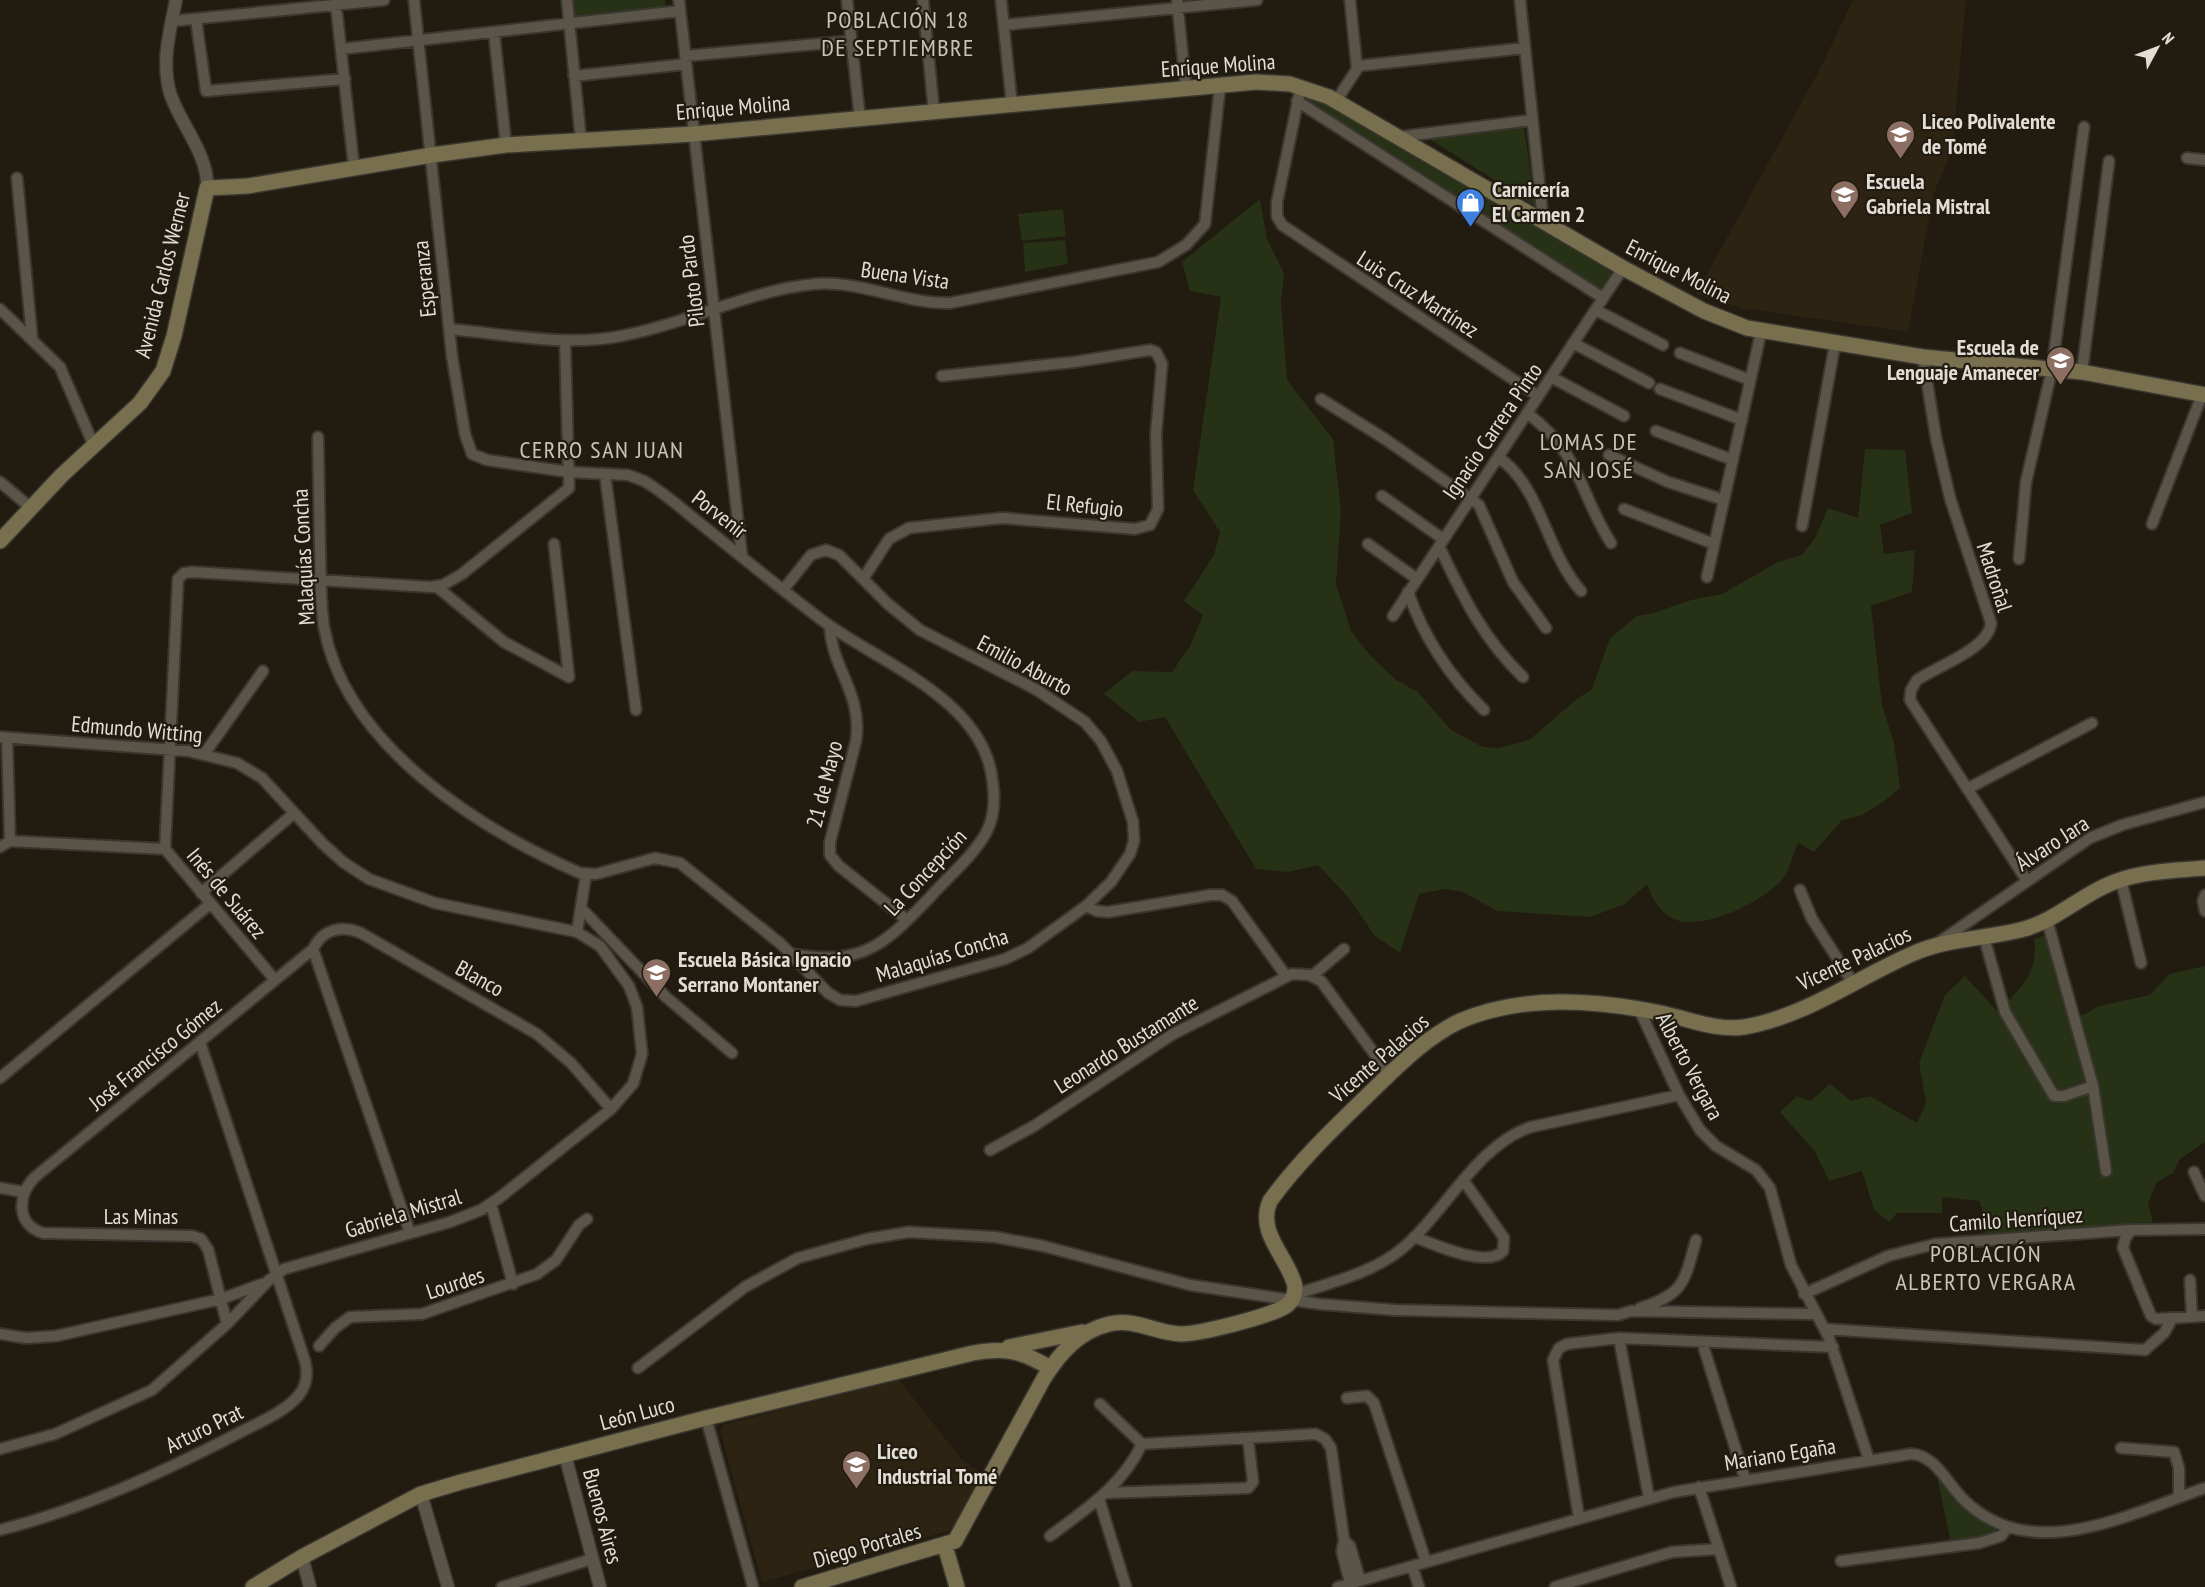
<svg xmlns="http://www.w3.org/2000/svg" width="2205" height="1587" font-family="'PT Sans Narrow',sans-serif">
	<rect width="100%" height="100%" fill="#211b10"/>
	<path fill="#2d2313" d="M1853 0H1966L1952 150 1934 193 1908 332 1741 308 1696 294 1820 69Z
		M899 1380 962 1460 984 1474 955 1525 949 1531 762 1582 720 1431 723 1425Z"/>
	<path fill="#273115" d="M571 0H665L666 10 572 19Z
		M1309 94 1608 268 1612 276 1604 288 1597 290 1305 103Z
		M1524 127 1535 206 1428 138Z
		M1260 199 1267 239 1284 273 1281 303 1287 380 1333 439 1341 511 1336 584 1351 631 1370 655 1396 680 1418 692 1451 730 1483 747 1499 748 1529 740 1577 699 1592 689 1610 638 1637 616 1654 613 1691 600 1722 594 1778 562 1802 555 1815 538 1828 508 1858 518 1865 449 1905 450 1912 513 1880 525 1884 554 1915 550 1912 592 1871 606 1882 705 1894 743 1900 788 1882 803 1862 815 1842 820 1814 852 1798 843C1793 854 1789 873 1781 881 1762 902 1698 935 1670 917 1658 910 1651 896 1647 884L1625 904 1590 917 1497 911 1463 892 1445 889 1419 894 1400 953 1375 936 1348 897 1318 865 1288 872 1256 869 1165 717 1139 722 1104 694 1132 671 1172 672 1190 646 1203 615 1184 601 1214 555 1220 532 1193 490 1221 297 1190 291 1182 262Z
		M1063 209 1066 236 1022 241 1018 214Z
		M1065 240 1068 264 1025 272 1023 243Z
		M2051 934 2076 1019 2099 1006 2150 995 2169 974 2205 966V1142L2180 1159 2173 1173 2157 1182 2148 1204 2153 1222 1985 1234V1217L1979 1201 1942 1197V1213H1897L1889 1222 1874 1210 1862 1171 1829 1181 1815 1152 1780 1112 1797 1096 1810 1101 1830 1084 1851 1101 1870 1096 1917 1123 1926 1103 1919 1063 1945 995 1965 976 1997 1011C2020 991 2039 972 2034 939Z
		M1937 1477 1965 1509 2001 1533 1951 1543Z"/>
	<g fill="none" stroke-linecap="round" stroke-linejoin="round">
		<defs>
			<path id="minor" d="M414 0 452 356 465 434 472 454 487 460 569 472 628 475 644 481C665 493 683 510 702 525 742 557 782 590 823 621 881 664 987 700 993 785 995 801 994 818 986 833 973 856 949 876 932 895 885 944 864 967 791 954
				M567 0 581 141
				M679 0 742 557
				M847 0 860 119
				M923 0 934 112
				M1001 0 1012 105
				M1177 0 1186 89
				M1520 0 1543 220
				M336 5 354 168
				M196 19 206 91 345 79
				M172 21 384 0
				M1004 25 1257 0
				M494 32 506 145
				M341 49 680 11
				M685 56 851 41
				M1357 66 1525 48
				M574 76 686 64
				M1301 86 1277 202V216L1282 225 1538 396
				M1297 101 1603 298
				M1336 101 1357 69 1350 0
				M1398 137 1532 120
				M2187 158 2205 160
				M17 178 32 338
				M0 309 60 367 94 446
				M1596 310 1663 345
				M449 329C505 334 565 347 621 336 687 324 749 290 815 284 860 280 904 304 950 303L1158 262 1186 245 1205 224 1220 86
				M1573 343 1649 383
				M1680 353 1750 380
				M1923 357 1936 438 1950 498 1991 623C1989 649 1937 666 1917 680L1911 690 1910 700 2027 881
				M2082 372 2109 161
				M1551 377 1624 416
				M1660 389 1742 420
				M1321 399 1385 439 1479 505 1513 582 1546 628
				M1527 413C1581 453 1579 493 1611 543
				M1656 431 1733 460
				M318 437C319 474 319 512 320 550 321 575 320 602 324 627 345 745 479 829 580 873L596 874 655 858 680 863 781 944 828 993 840 1000 856 1001 1005 959 1028 948 1086 906 1111 882 1130 854 1134 841 1133 822 1117 771 1101 741 1085 722 1037 690 920 630 888 604 839 555 826 550 811 555 783 590
				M1609 455 1668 482 1724 500
				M1498 457C1541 486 1546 552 1581 591
				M605 474 636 710
				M0 482 30 507
				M1382 496 1443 539
				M1624 509 1714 544
				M2152 524 2202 395
				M1802 526 1835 344
				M554 544 569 677
				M1368 544 1417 579
				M1439 546C1462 595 1483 639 1523 677
				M2019 559 2026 482 2052 369 2084 127
				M1707 577 1761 332
				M863 579 889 539 909 528 1002 518 1135 529 1150 525 1158 509 1156 434 1162 364 1156 352 1150 350 1074 362 942 376
				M437 587 504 642 569 677
				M1408 592C1424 638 1449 676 1484 710
				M1393 616 1623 268
				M830 626C831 668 863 693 856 741L830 842V855L839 866 907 920
				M0 737 188 751 237 763 262 778 323 844 343 862 369 879 435 903 577 932 600 946 629 986 637 1007 642 1054 633 1084 611 1109 499 1198 481 1210 450 1222 284 1269 268 1281 227 1324 152 1390 55 1434 0 1449
				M7 738 10 841
				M205 753 263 671
				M1967 789 2092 723
				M0 847 10 841 165 849
				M2121 880 2141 963
				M1800 890 1812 919 1853 983
				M201 893 293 814
				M2205 895 2203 901 2205 911
				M1086 906 1097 911 1108 912 1211 895H1222L1232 901 1286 976
				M581 908 666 997 732 1053
				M2047 920 2093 1086 2106 1171
				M577 932 586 874
				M1984 937 2005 1012 2054 1096H2064L2093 1086
				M1939 942 2090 838 2122 825 2205 802
				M313 949 410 1233
				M1312 976 1344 949
				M275 980 165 849 178 579 184 573 192 572 431 587 443 585 462 574 569 488 565 340
				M1639 1009 1679 1095 1700 1130 1716 1146 1756 1170 1770 1188 1791 1265 1829 1338 1869 1460
				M0 1078 210 904
				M990 1150 1034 1126 1173 1034 1292 974 1309 975 1321 981 1390 1075
				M2194 1172 2205 1196
				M0 1188 24 1192
				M491 1204 513 1284
				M2131 1230 2125 1239 2123 1248 2151 1316 2156 1319 2205 1316
				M1414 1237C1434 1244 1487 1269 1503 1251L1504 1238 1464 1181
				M2190 1280 2192 1317
				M1804 1294 1888 1256 1935 1244 2131 1230 2205 1229
				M1294 1295C1331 1282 1374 1273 1404 1247 1445 1212 1478 1144 1531 1127L1679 1095
				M1640 1308C1684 1294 1684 1283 1696 1240
				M227 1324 208 1249 201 1239 192 1236 43 1233C16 1225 17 1195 35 1177L313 949C323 929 341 925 361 933L537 1034 571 1063 611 1109
				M1825 1329 2145 1350 2164 1333 2172 1319
				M0 1334 26 1338 56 1336 221 1299 262 1284
				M1619 1338 1649 1498
				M1702 1342 1745 1479
				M319 1346 335 1328 350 1317 422 1314 537 1274 556 1260 579 1225 587 1219
				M638 1368 745 1287 798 1258 867 1239 909 1232 995 1237 1043 1246 1190 1285 1319 1304 1395 1310 1618 1315 1631 1311 1816 1314
				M1347 1398 1367 1396 1374 1403 1426 1562
				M1100 1404 1142 1444 1316 1434 1325 1439 1331 1448 1344 1540 1342 1552 1350 1583
				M706 1418 753 1587
				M2121 1448 2174 1452 2179 1468V1497
				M1699 1487 1731 1587
				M1106 1493 1248 1488 1253 1482 1248 1438
				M1099 1499 1126 1587
				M1579 1518 1553 1360 1559 1348 1567 1344 1619 1338 1833 1347
				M0 1530C83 1509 161 1473 237 1434 257 1423 284 1413 299 1395 307 1385 308 1373 305 1361L200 1042
				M1050 1536C1086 1509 1122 1486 1142 1444
				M1344 1540 1350 1546 1360 1580
				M1841 1561 1979 1543 2001 1536 2008 1527
				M1412 1566 1419 1587
				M502 1587 592 1559
				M1338 1587 1674 1492 1911 1454C1936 1455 1947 1484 1964 1500 2032 1567 2131 1513 2205 1488
				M1555 1587 1672 1552 1719 1549"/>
			<path id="tertiary" d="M176 0C170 30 161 62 170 93 180 124 209 155 207 188
				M565 1455 600 1587
				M421 1494 448 1587
				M302 1557 310 1587"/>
			<path id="secondary" d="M0 541 62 475 140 403 163 371 174 336 207 188 248 186 432 155 506 145 693 134 1256 82 1290 84 1329 97 1623 268 1704 311 1747 328 1923 357 2082 372 2205 395
				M1009 1347 1082 1332
				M945 1546 957 1587
				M253 1587 302 1557 421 1494 461 1482 706 1418 973 1353C1005 1347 1022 1351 1050 1368
				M802 1587 955 1541 1044 1378C1060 1353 1079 1331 1109 1324 1136 1318 1155 1333 1181 1334 1200 1334 1271 1316 1286 1306 1293 1301 1295 1294 1295 1286 1288 1257 1256 1233 1270 1201 1299 1161 1335 1127 1370 1093 1397 1067 1426 1037 1460 1021 1523 994 1596 1000 1661 1013 1689 1019 1716 1031 1744 1027 1804 1017 1857 978 1912 954 1947 938 1987 939 2024 929 2053 921 2076 900 2103 887 2135 871 2170 871 2205 868"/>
		</defs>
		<use href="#minor" stroke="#3a3630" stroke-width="14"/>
		<use href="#tertiary" stroke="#3a3630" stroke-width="15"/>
		<use href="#secondary" stroke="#3a3630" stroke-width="18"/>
		<use href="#minor" stroke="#5b5448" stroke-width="10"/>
		<use href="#tertiary" stroke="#5b5448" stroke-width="12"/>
		<use href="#secondary" stroke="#776f4d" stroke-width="15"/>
	</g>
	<defs>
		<symbol id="school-pin" viewBox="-11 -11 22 30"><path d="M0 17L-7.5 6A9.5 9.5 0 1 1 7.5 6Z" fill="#8d6e63" stroke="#211b10"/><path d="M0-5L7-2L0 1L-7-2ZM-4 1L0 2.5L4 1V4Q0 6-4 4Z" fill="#fff"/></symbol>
		<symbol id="shop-pin" viewBox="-11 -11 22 30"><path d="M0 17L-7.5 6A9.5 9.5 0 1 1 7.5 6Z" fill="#3f7fe0" stroke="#211b10"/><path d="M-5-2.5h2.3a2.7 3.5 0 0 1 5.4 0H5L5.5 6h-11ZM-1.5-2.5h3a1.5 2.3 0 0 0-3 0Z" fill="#fff"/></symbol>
	</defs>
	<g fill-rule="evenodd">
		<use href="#school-pin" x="1884" y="118" width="33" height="45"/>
		<use href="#school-pin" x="1828" y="178" width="33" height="45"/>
		<use href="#shop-pin" x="1454" y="186" width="33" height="45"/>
		<use href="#school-pin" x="2044" y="344" width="33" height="45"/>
		<use href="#school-pin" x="640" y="956" width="33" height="45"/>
		<use href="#school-pin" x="840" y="1448" width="33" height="45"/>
	</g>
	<g text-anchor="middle" stroke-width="4.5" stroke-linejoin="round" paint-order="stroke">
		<g font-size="22" fill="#e2ded7" stroke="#211b10">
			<text transform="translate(1218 65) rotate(-4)" y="8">Enrique Molina</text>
			<text transform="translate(733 107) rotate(-5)" y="8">Enrique Molina</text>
			<text transform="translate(1679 271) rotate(27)" y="8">Enrique Molina</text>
			<text transform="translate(162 275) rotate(-76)" y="8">Avenida Carlos Werner</text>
			<text transform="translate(905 275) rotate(8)" y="8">Buena Vista</text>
			<text transform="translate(424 279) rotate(-96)" y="8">Esperanza</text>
			<text transform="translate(691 281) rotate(-97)" y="8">Piloto Pardo</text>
			<text transform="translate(1418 294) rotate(33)" y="8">Luis Cruz Martínez</text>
			<text transform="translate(1492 431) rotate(-56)" y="8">Ignacio Carrera Pinto</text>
			<text transform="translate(1085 505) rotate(6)" y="8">El Refugio</text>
			<text transform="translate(720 514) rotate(38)" y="8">Porvenir</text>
			<text transform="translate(303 557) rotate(-93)" y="8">Malaquías Concha</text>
			<text transform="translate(1995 577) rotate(72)" y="8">Madroñal</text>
			<text transform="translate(1025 665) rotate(28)" y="8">Emilio Aburto</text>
			<text transform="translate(137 729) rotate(5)" y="8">Edmundo Witting</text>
			<text transform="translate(824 784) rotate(-76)" y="8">21 de Mayo</text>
			<text transform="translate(2052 843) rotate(-33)" y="8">Álvaro Jara</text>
			<text transform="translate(925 872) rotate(-47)" y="8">La Concepción</text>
			<text transform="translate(227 893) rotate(50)" y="8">Inés de Suárez</text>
			<text transform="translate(942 955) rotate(-17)" y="8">Malaquías Concha</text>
			<text transform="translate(1854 958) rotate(-25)" y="8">Vicente Palacios</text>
			<text transform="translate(480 978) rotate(29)" y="8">Blanco</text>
			<text transform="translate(1126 1044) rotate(-32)" y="8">Leonardo Bustamante</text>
			<text transform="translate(155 1054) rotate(-39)" y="8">José Francisco Gómez</text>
			<text transform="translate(1379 1058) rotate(-41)" y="8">Vicente Palacios</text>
			<text transform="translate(1690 1066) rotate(62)" y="8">Alberto Vergara</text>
			<text transform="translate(403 1213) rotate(-17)" y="8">Gabriela Mistral</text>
			<text x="141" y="1224">Las Minas</text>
			<text transform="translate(2016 1219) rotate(-4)" y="8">Camilo Henríquez</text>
			<text transform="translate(455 1283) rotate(-18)" y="8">Lourdes</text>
			<text transform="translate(637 1413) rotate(-15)" y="8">León Luco</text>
			<text transform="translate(204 1428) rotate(-26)" y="8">Arturo Prat</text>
			<text transform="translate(1780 1454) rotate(-9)" y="8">Mariano Egaña</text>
			<text transform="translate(603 1516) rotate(75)" y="8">Buenos Aires</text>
			<text transform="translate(867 1545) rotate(-16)" y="8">Diego Portales</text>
		</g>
		<g font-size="22" font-weight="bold" fill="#e2ded7" stroke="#211b10" text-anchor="start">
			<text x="1922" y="129">Liceo Polivalente<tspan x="1922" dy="25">de Tomé</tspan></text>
			<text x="1866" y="189">Escuela<tspan x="1866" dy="25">Gabriela Mistral</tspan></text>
			<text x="1492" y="197">Carnicería<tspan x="1492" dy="25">El Carmen 2</tspan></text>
			<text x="2039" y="355" text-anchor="end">Escuela de<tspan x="2039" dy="25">Lenguaje Amanecer</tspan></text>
			<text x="678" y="967">Escuela Básica Ignacio<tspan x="678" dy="25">Serrano Montaner</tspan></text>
			<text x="877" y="1459">Liceo<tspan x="877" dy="25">Industrial Tomé</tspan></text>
		</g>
		<g font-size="24" letter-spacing="1.5" fill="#cac2b4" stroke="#211b10">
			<text x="898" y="28">POBLACIÓN 18<tspan x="898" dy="28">DE SEPTIEMBRE</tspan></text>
			<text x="1589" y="450">LOMAS DE<tspan x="1589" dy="28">SAN JOSÉ</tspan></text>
			<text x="602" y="458">CERRO SAN JUAN</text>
			<text x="1986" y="1262">POBLACIÓN<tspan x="1986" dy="28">ALBERTO VERGARA</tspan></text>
		</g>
	</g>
	<g transform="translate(2157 48) rotate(49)" stroke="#211b10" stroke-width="4.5" paint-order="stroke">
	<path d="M0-4.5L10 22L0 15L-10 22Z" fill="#e2ded7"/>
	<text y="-9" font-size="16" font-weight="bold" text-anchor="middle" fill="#e2ded7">N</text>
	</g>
</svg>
